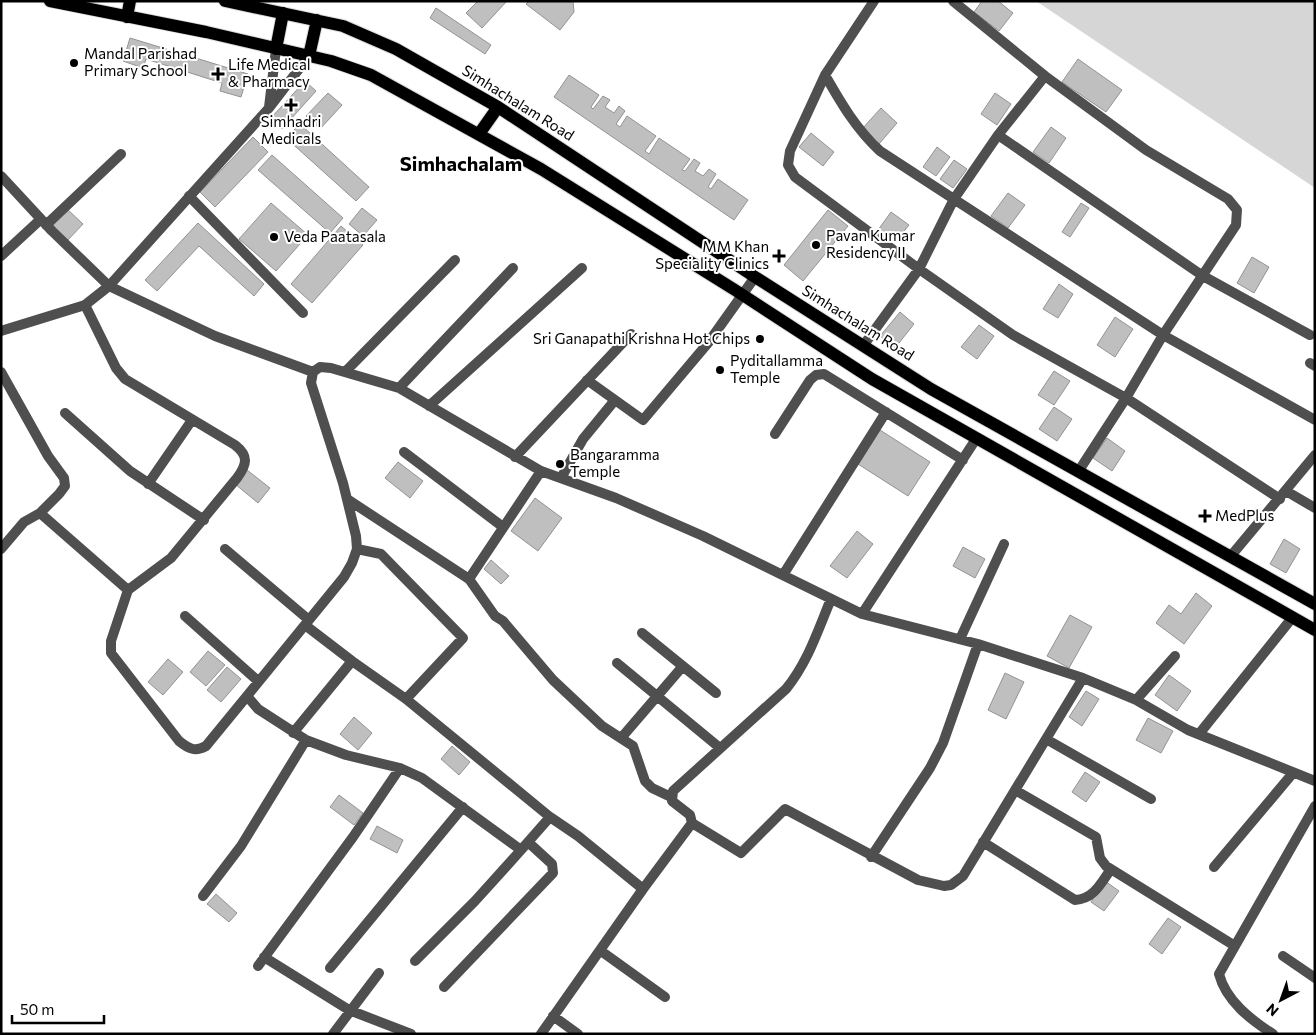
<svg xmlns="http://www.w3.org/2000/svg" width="1316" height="1035" font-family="Commissioner,sans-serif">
	<rect width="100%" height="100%" fill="#fff"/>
	<path fill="#d6d6d6" d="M1036 1H1315V188Z"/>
	<path fill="#bfbfbf" stroke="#939393" d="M478 1H507L482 28 466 13Z
		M529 1H573L574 12 560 30 526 4Z
		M982 1H998L1013 13 999 31 974 12Z
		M436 8 491 45 485 54 430 18Z
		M130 38 248 74 241 97 220 91 222 83 146 59 143 68 123 61Z
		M1078 59 1122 90 1106 112 1062 82Z
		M569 75 599 95 591 107 593 109 603 96 610 100 605 107 614 113 619 106 625 111 616 124 620 127 627 116 656 136 645 151 649 154 659 138 690 159 682 170 685 171 694 159 700 163 695 171 703 176 709 169 716 174 708 187 711 189 718 179 748 200 734 220 554 97Z
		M305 81 316 91 282 129 270 119Z
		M328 93 342 105 320 129 306 116Z
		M995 93 1011 104 997 125 981 114Z
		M881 108 897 123 879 144 862 129Z
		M300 124 369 187 356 201 286 138Z
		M1051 127 1066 138 1049 163 1033 152Z
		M811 133 834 152 823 166 799 147Z
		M253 137 268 152 215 207 200 192Z
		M937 147 950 157 936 176 923 167Z
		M272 155 343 218 330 233 258 170Z
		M954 160 967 169 953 188 940 179Z
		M1008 193 1025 205 1008 228 991 216Z
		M271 203 308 235 276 271 239 239Z
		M1081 203 1089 208 1070 237 1062 232Z
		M66 208 83 224 66 242 49 225Z
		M362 208 377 220 363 236 349 224Z
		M828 210 848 226 803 281 784 265Z
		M891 212 909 225 895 243 878 230Z
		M198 223 264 284 254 296 199 246 157 291 145 280Z
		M341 226 363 245 312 303 291 284Z
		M1252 257 1269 267 1254 293 1237 283Z
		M1059 284 1073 294 1058 318 1043 309Z
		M900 312 914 324 895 348 880 336Z
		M1115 317 1133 329 1115 357 1097 345Z
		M979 325 994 336 977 359 961 347Z
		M1054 371 1070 381 1054 405 1038 395Z
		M1054 407 1072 419 1057 441 1039 429Z
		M880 430 930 462 908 496 858 464Z
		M1107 438 1125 451 1112 471 1093 458Z
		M398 462 423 481 410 498 385 478Z
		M247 470 270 488 258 503 235 484Z
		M535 498 562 518 538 551 511 531Z
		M857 531 873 544 847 578 830 566Z
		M1284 539 1300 549 1286 573 1270 564Z
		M963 547 985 559 975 578 953 566Z
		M491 560 509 576 501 584 484 569Z
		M1196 593 1212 606 1184 644 1156 623 1169 605 1181 614Z
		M1070 615 1092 627 1069 668 1047 656Z
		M208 651 225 665 206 686 190 672Z
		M168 659 183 672 163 695 148 682Z
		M227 667 241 679 221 702 207 690Z
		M1005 673 1024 682 1006 719 988 710Z
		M1169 675 1191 691 1177 711 1155 695Z
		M1086 691 1099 699 1082 726 1069 717Z
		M354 717 372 733 358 750 340 734Z
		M1148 718 1173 731 1161 753 1136 740Z
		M452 746 470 762 459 775 441 759Z
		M1085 772 1100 782 1086 802 1072 792Z
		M339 795 363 813 354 825 330 807Z
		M377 826 403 840 397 853 370 839Z
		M1105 881 1119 891 1104 911 1091 902Z
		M216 894 237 913 229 922 207 904Z
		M1168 918 1181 927 1162 954 1149 944Z"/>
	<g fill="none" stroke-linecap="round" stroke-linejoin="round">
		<defs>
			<path id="primary" d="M50 1 206 32 331 61 371 75 541 169 735 290 872 379 1315 630
				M225 1 343 26 396 49 498 107 755 277 931 389 1315 604
				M127 17 130 1
				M276 49 283 13
				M309 56 317 20
				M479 134 498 107"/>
		</defs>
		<use href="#primary" stroke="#dbdbdb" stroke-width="14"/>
		<path stroke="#4f4f4f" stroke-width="10" d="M874 1 825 75C841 103 856 129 880 151L1163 335 1126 398 1280 499
			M953 1 1045 76
			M825 75 790 151 788 165 795 177 919 269 1013 335 1126 398 1078 472
			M998 135 1203 276 1310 335
			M1 176 52 231 109 286 215 336 313 372
			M189 196 303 313
			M46 225 121 154
			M1 256 41 219
			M85 305 116 368 125 379 235 445C249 456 247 464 237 478L171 558 128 590 111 641V653L179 741C189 749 195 752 206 746L247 696
			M863 346 919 269 954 199 998 135 1045 76 1146 150 1228 199 1237 210 1236 225 1163 335 1315 420
			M1310 363 1315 366
			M1 372 48 456 64 478 65 486 59 494 40 513
			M345 372 455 260
			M587 380 615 400
			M399 388 513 268
			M429 406 582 268
			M65 413 130 471 204 520
			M775 434 810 380 816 375 824 374 963 460
			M404 452 503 527
			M515 457 631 334
			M561 478 583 439 615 400 643 420 708 343 755 277
			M148 484 192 420
			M1286 491 1315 508
			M347 499 469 579 495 616 503 621 553 680 602 726 633 746 645 781 652 788 671 797
			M1 549 24 522 40 513 128 590
			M225 549 309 620
			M357 549 381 554 463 638 406 699
			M1230 557 1315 455
			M783 575 886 412
			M469 579 541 471
			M831 599C818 630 808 662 786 689L673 791 672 801 690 815 692 823 643 889 578 836 550 817 521 850 422 778 400 768 346 755 306 740 258 709 247 696 344 577 352 563 357 549 356 536 343 483 311 383 313 372 320 367 331 368 399 388 541 471 616 498 703 536 862 614 978 644 1083 678 1136 700 1188 730 1315 781
			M862 614 976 439
			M185 616 258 681
			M305 625 352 661 406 699 550 817
			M642 633 716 693
			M960 639 1004 544
			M617 663 720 748
			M1136 700 1175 656
			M293 733 352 661
			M1199 734 1292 618
			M622 737 683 666
			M1046 739 1151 799
			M1015 790 1096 837 1100 858 1106 866 1235 946
			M692 823 741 853 785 809 918 880 944 886 951 885 963 876 1083 678
			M983 842 1075 900C1094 899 1101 883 1111 869
			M871 857 930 768 943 743 978 644
			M1214 867 1293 773
			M203 896 241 846 306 740
			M601 951 665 997
			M1283 956 1315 978
			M264 957 349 1010 411 1034
			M415 961 475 901 521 850
			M258 966 353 837 400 768
			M330 968 463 807
			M444 987 553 873 552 864 528 842
			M553 1016 578 1034
			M333 1034 379 973
			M541 1034 643 889
			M1273 1034C1251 1020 1226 1001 1219 974L1315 806"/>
		<path stroke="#4f4f4f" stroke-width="10" d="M269 107 276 49
			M1 331 85 305 109 286 269 108 309 56"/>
		<use href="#primary" stroke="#000" stroke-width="12"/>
	</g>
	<g fill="#000" stroke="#fff" stroke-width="2">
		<circle cx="74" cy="63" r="5"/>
		<path d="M215.5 66.5h5v5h5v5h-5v5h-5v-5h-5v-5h5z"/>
		<path d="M288.5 97.5h5v5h5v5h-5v5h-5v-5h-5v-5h5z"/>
		<circle cx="274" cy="237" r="5"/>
		<circle cx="816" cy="245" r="5"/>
		<path d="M776.5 248.5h5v5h5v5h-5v5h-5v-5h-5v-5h5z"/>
		<circle cx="760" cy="339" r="5"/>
		<circle cx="720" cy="370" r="5"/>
		<circle cx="560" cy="464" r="5"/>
		<path d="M1202.5 508.5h5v5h5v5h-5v5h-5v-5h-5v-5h5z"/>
	</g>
	<g text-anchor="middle" stroke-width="4" stroke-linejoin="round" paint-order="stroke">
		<g font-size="15" fill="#000" stroke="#fff" text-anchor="start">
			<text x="84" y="59">Mandal Parishad<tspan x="84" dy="17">Primary School</tspan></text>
			<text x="228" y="70">Life Medical<tspan x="228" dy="17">&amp; Pharmacy</tspan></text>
			<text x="291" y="127" text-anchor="middle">Simhadri<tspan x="291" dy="17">Medicals</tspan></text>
			<text x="826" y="241">Pavan Kumar<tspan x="826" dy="17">Residency II</tspan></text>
			<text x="284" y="242">Veda Paatasala</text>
			<text x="769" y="252" text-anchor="end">MM Khan<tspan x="769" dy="17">Speciality Clinics</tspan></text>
			<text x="750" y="344" text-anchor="end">Sri Ganapathi Krishna Hot Chips</text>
			<text x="730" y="366">Pyditallamma<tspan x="730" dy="17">Temple</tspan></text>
			<text x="570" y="460">Bangaramma<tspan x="570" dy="17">Temple</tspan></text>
			<text x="1215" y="521">MedPlus</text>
		</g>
		<g font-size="15" fill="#000" stroke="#fff">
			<text transform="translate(518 103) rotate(32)" y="5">Simhachalam Road</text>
			<text transform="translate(858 323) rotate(32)" y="5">Simhachalam Road</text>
		</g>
		<g font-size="20" font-weight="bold" fill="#000" stroke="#fff">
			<text x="461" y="171">Simhachalam</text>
		</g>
	</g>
	<rect width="1316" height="1035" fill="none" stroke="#000000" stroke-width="5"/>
	<g transform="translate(1281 1000) rotate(221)" stroke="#ffffff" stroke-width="4" paint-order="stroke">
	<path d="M0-4L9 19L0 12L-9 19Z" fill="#000000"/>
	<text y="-8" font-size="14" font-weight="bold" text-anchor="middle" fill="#000000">N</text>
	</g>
	<path d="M12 1015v8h92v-8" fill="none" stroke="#000000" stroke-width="2.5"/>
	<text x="20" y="1015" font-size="15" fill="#000000" stroke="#ffffff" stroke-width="4" paint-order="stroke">50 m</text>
</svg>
